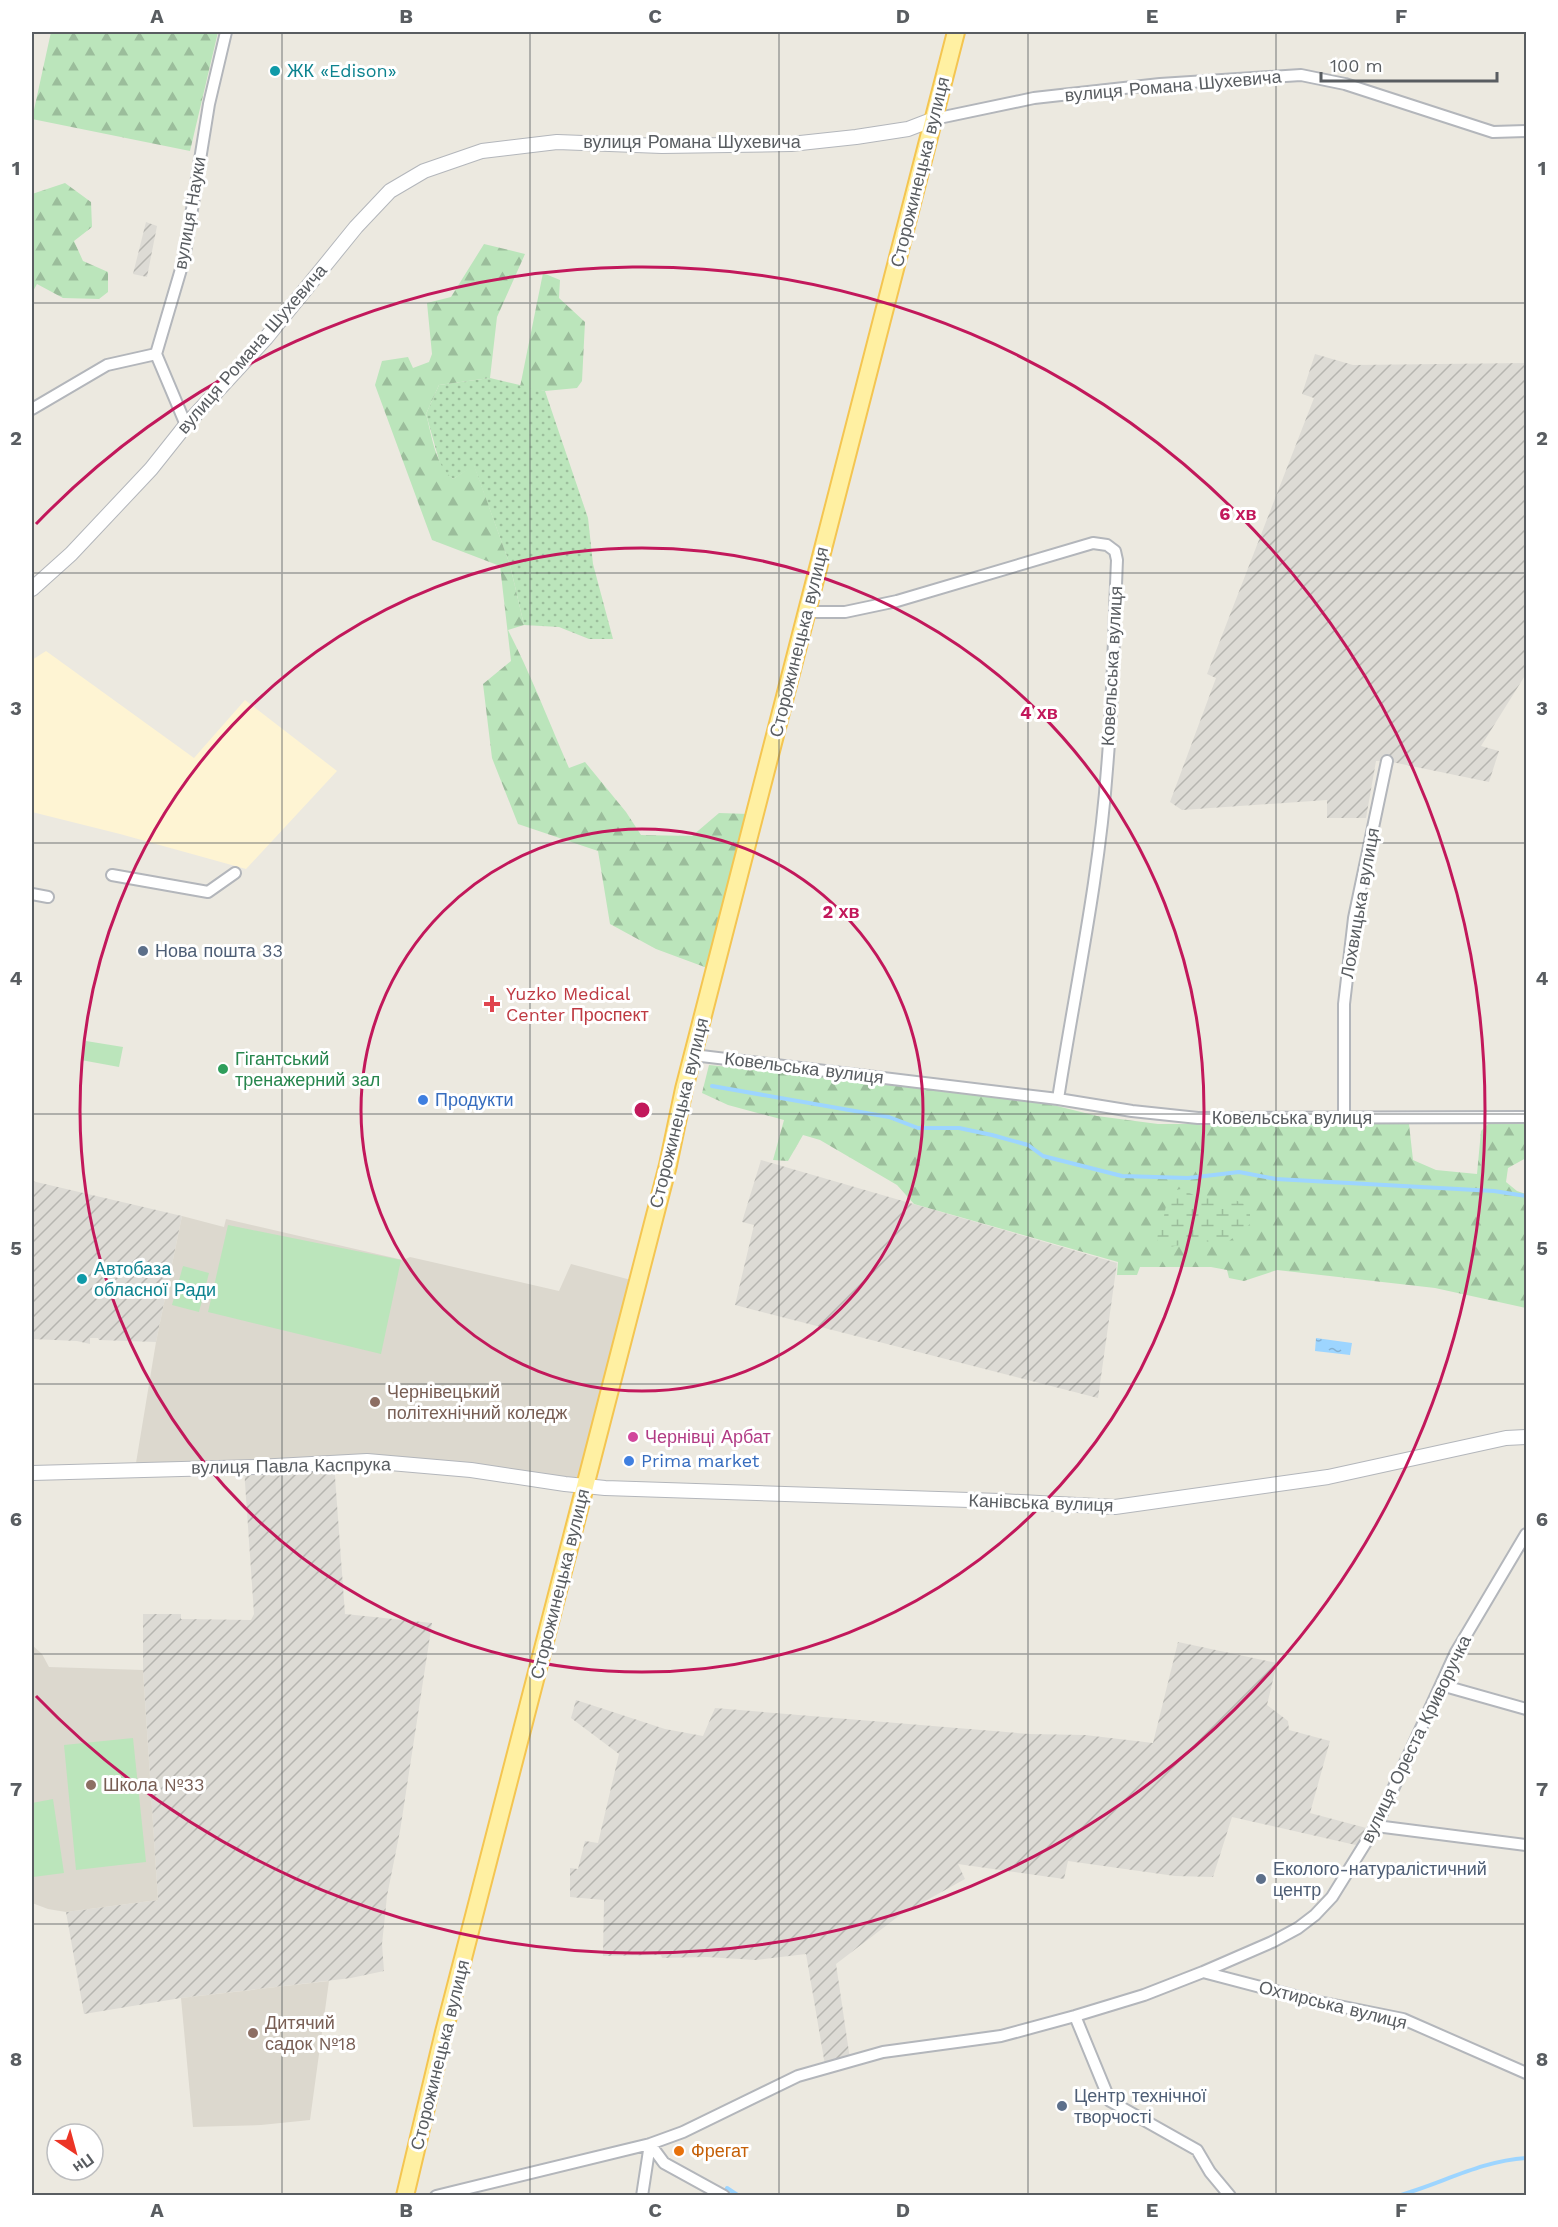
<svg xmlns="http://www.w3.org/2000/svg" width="1558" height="2227" font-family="'Work Sans',sans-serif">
	<defs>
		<pattern id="industrial-furrows" width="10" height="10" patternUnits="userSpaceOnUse" patternTransform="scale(1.5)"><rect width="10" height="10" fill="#dddbd5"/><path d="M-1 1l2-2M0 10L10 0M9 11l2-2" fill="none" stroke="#b6b5b0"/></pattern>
		<pattern id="grass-dots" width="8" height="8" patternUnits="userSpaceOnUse" patternTransform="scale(1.5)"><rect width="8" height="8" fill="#bbe5bb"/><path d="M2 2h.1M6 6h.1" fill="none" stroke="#9bbd9b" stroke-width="1.8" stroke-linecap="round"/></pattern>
		<pattern id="forest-firs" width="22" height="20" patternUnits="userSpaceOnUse" patternTransform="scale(1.5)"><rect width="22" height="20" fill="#bbe5bb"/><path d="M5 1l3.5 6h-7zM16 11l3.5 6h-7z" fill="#9bbd9b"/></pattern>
		<pattern id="wetland-marsh" width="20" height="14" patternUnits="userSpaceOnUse" patternTransform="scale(1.5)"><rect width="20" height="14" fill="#bbe5bb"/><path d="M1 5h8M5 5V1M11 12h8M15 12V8" fill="none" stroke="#9bbd9b"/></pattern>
		<pattern id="water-ripples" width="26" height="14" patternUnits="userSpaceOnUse" patternTransform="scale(1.5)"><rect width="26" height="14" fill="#9dd5ff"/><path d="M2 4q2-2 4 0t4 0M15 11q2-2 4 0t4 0" fill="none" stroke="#83b0d2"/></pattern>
	</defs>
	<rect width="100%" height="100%" fill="#ece9e0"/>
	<path fill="#fef4d3" d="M46 651 194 758 245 700 337 771 246 869 120 834 32 812V660Z"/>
	<path fill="url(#industrial-furrows)" d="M146 222 157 226 147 277 133 274Z
		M1315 354 1353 365 1526 363V674L1481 746 1499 751 1489 782 1387 761H1376L1366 818H1327V800L1182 810 1170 802 1216 678 1207 674 1314 398 1302 394Z
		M761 1160 1117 1263 1098 1398 735 1305 754 1225 742 1222Z
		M32 1181 182 1216 156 1342 99 1340 98 1338H90V1344L77 1341 32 1339Z
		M334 1463 345 1614 432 1623 400 1831 387 1896 382 1944 384 1971 351 1978 181 1998 84 2014 66 1912 158 1900 143 1670V1614H181V1619L251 1620 254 1614 244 1468Z
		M1178 1642 1277 1663 1267 1705 1288 1721 1289 1730 1330 1741 1310 1813 1370 1829 1360 1846 1232 1817 1213 1877 1175 1876 1068 1861 1064 1879 958 1864 965 1879 900 1915 836 1964 850 2059 825 2065 806 1954 756 1960 706 1957 662 1958 661 1955 603 1956 604 1900 570 1897V1868L578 1869 585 1841 598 1843 619 1754 571 1718 576 1700 665 1729 703 1736 715 1708 1029 1734 1085 1735 1153 1743Z"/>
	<path fill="#dcd8ce" d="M182 1216 224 1227 226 1219 403 1260 410 1257 559 1291 571 1264 631 1280 586 1488 367 1462 135 1469 156 1342Z
		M32 1645 42 1654 49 1667 143 1670 158 1900 66 1912 48 1909 32 1903Z
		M329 1981 310 2120 261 2125 193 2127 181 1998Z"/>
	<path fill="url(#grass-dots)" d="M490 378 545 391 588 518 593 564 613 639H589L559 627 524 625 510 565 474 466 453 479 442 471 426 414 439 385Z"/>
	<path fill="url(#forest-firs)" d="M51 32H218L190 151 32 119Z
		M65 183 91 202 92 227 74 241 83 261 108 272V292L99 299 63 298 37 284 32 293V194Z
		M484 244 525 254 497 317 490 378 439 385 426 414C432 436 435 465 453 479L474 465 510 565 524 625 508 630C531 675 549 722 569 768L585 762 626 812 641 835 692 836 719 813 749 814 710 969 656 949 610 924 598 851 518 824 492 758 483 684 511 661 500 566 432 540 375 385 382 361 408 357 413 368 429 362 432 354 427 303 451 297Z
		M543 273 560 280 559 298 585 322 582 381 577 388 545 391 520 387Z
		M709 1065 968 1091 1045 1103 1097 1116 1158 1124H1409L1413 1160 1436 1170 1477 1174 1481 1131 1489 1123 1526 1121V1158L1508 1168 1506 1182 1517 1191 1526 1194V1308L1435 1288 1277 1270 1244 1281 1229 1278 1227 1270 1211 1267H1140L1137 1275H1117L1118 1262 914 1204 897 1185 820 1140 803 1135 788 1161 773 1160 784 1120 728 1105 702 1093Z"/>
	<path fill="url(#wetland-marsh)" d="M1181 1189 1200 1198H1230L1247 1205 1250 1211V1224L1229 1241 1217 1243 1204 1241 1169 1247 1158 1245C1156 1230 1161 1229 1164 1216 1166 1206 1167 1200 1171 1191Z"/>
	<path fill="#bbe5bb" d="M86 1041 123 1047 119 1067 81 1060Z
		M228 1225 401 1260 381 1354 208 1312Z
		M183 1266 209 1273 199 1312 172 1305Z
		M133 1738 146 1862 76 1870 64 1745Z
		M53 1799 64 1873 33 1877 32 1803Z"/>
	<path fill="url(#water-ripples)" d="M1316 1338 1352 1343 1350 1355 1315 1351Z"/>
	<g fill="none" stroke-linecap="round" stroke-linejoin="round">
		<path stroke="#9dd5ff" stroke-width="4" d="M712 1086 889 1117 918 1128H959L992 1135 1028 1145 1043 1156 1122 1176 1188 1178 1239 1172 1276 1179 1494 1191 1526 1196
			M727 2188 739 2196
			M1397 2196C1441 2184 1480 2161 1526 2158"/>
		<defs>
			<path id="minor" d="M934 119 1034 98 1160 84 1301 75 1345 84 1493 132 1526 131
				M32 409 107 365 156 354
				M186 425 156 354 184 259 209 104 226 32
				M806 612H845L897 601 1093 543 1107 545 1115 551 1117 560C1114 629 1113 700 1107 769 1099 880 1075 989 1058 1099
				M112 875 208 892 235 873
				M32 894 48 897
				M693 1055 1058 1099 1132 1111 1198 1118 1526 1117
				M1344 1118V1004L1354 918 1387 761
				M1441 1685 1526 1709
				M1376 1826 1526 1845
				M1203 1972 1314 2001 1403 2019 1526 2073
				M1075 2016 1110 2101 1197 2150 1210 2172 1230 2196
				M650 2144 664 2163 724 2196
				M436 2196 650 2144 683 2132 798 2076 883 2052 1001 2036 1075 2016 1144 1995 1203 1972 1272 1942 1298 1928 1315 1915 1332 1897 1376 1826 1456 1652 1526 1534
				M642 2196 650 2144"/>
			<path id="tertiary" d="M32 589 71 554 151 469 186 425 266 338 356 227 390 191 424 171 482 151 557 142 662 146 791 144 856 137 908 129 934 119
				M32 1473 257 1467 367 1461 471 1470 565 1484 605 1488 1000 1501 1115 1507 1328 1477 1506 1438 1526 1437"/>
			<path id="primary" d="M405 2196 444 2032 668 1165 684 1089 956 32"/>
		</defs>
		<use href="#minor" stroke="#b3b6bb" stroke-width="14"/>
		<use href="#tertiary" stroke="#b3b6bb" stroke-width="16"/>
		<use href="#primary" stroke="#f4c551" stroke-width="20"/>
		<use href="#minor" stroke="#fff" stroke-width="10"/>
		<use href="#tertiary" stroke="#fff" stroke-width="14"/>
		<use href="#primary" stroke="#fff0a2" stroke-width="16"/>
	</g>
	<path fill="none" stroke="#595d61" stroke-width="1.5" stroke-opacity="0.55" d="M282 32V2196M530 32V2196M779 32V2196M1028 32V2196M1276 32V2196M32 303H1526M32 573H1526M32 843H1526M32 1114H1526M32 1384H1526M32 1654H1526M32 1924H1526"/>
	<g fill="none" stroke="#c2185b" stroke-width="3">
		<circle cx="642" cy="1110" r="281"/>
		<circle cx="642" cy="1110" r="562"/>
		<path d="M36 524A843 843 0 1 1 36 1696"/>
	</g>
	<g fill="#0f9aa8" stroke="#fff" stroke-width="2">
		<circle cx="275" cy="71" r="6"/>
		<circle cx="82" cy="1279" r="6"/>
	</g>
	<g fill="#5c6f8a" stroke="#fff" stroke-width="2">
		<circle cx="143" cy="951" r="6"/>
		<circle cx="1261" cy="1879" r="6"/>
		<circle cx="1062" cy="2106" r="6"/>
	</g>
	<path fill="#e0444e" stroke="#fff" stroke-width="2" d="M489 995h6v6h6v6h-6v6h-6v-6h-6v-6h6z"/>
	<circle fill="#2e9e5b" stroke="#fff" stroke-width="2" cx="223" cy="1069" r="6"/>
	<g fill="#3f7fe0" stroke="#fff" stroke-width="2">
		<circle cx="423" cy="1100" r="6"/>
		<circle cx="629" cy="1461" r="6"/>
	</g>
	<g fill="#8d6e63" stroke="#fff" stroke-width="2">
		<circle cx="375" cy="1402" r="6"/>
		<circle cx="91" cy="1785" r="6"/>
		<circle cx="253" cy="2033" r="6"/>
	</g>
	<circle fill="#d1479c" stroke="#fff" stroke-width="2" cx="633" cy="1437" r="6"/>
	<circle fill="#e8710a" stroke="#fff" stroke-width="2" cx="679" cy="2151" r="6"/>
	<g text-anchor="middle" stroke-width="6" stroke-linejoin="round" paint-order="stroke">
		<g font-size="18" fill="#0d838f" stroke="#fff" text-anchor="start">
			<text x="287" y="77">ЖК «Edison»</text>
			<text x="94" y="1275">Автобаза<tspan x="94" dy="21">обласної Ради</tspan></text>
		</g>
		<g font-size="18" fill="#595d61" stroke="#fff">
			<text transform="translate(1173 86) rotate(-5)" y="6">вулиця Романа Шухевича</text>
			<text x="692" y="148">вулиця Романа Шухевича</text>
			<text transform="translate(920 172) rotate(-76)" y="6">Сторожинецька вулиця</text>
			<text transform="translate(190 213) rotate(-80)" y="6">вулиця Науки</text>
			<text transform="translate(252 349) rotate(-49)" y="6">вулиця Романа Шухевича</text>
			<text transform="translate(799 642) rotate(-76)" y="6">Сторожинецька вулиця</text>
			<text transform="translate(1112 666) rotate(-87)" y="6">Ковельська вулиця</text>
			<text transform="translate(1360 903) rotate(-80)" y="6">Лохвицька вулиця</text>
			<text transform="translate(804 1068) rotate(7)" y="6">Ковельська вулиця</text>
			<text transform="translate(679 1113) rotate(-76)" y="6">Сторожинецька вулиця</text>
			<text x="1292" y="1124">Ковельська вулиця</text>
			<text transform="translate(291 1466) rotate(-1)" y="6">вулиця Павла Каспрука</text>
			<text transform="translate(1041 1503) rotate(2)" y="6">Канівська вулиця</text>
			<text transform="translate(560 1584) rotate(-76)" y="6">Сторожинецька вулиця</text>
			<text transform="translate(1416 1739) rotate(-64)" y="6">вулиця Ореста Криворучка</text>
			<text transform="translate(1333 2005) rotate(14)" y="6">Охтирська вулиця</text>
			<text transform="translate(440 2055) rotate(-76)" y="6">Сторожинецька вулиця</text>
		</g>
		<g font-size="18" fill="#4e5e75" stroke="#fff" text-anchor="start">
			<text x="155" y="957">Нова пошта 33</text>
			<text x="1273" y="1875">Еколого-натуралістичний<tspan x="1273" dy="21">центр</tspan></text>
			<text x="1074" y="2102">Центр технічної<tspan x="1074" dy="21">творчості</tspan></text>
		</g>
		<g font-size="18" fill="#be3a42" stroke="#fff" text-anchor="start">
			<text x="506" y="1000">Yuzko Medical<tspan x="506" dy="21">Center Проспект</tspan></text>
		</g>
		<g font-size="18" fill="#27864d" stroke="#fff" text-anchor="start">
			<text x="235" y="1065">Гігантський<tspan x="235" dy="21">тренажерний зал</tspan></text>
		</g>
		<g font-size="18" fill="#366cbe" stroke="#fff" text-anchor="start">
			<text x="435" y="1106">Продукти</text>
			<text x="641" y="1467">Prima market</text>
		</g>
		<g font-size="18" fill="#785e54" stroke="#fff" text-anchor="start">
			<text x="387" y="1398">Чернівецький<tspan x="387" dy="21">політехнічний коледж</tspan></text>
			<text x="103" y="1791">Школа №33</text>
			<text x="265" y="2029">Дитячий<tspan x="265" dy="21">садок №18</tspan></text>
		</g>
		<g font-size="18" fill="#b23c85" stroke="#fff" text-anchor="start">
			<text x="645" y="1443">Чернівці Арбат</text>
		</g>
		<g font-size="18" fill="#c56008" stroke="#fff" text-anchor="start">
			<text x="691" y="2157">Фрегат</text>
		</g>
	</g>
	<circle cx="642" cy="1110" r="9" fill="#c2185b" stroke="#fff" stroke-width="3"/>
	<g font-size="18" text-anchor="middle" font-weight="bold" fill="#c2185b" stroke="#fff" stroke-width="6" stroke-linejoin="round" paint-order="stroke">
		<text x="1238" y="520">6 хв</text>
		<text x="1039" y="719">4 хв</text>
		<text x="841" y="918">2 хв</text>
	</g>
	<rect width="1558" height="2227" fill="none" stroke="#ffffff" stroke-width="66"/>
	<g transform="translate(75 2152) rotate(144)"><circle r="28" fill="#ffffff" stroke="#bdbec0" stroke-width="1.5"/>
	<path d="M0-4.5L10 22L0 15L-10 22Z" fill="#ec3526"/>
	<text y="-9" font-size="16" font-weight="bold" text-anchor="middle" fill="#595d61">Пн</text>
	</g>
	<path d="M1321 72v9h176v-9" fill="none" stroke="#595d61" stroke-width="3"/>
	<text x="1330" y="72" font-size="18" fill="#595d61" stroke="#ffffff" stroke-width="4.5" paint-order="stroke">100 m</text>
	<rect x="33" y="33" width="1492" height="2161" fill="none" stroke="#595d61" stroke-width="2"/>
	<g font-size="20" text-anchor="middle" font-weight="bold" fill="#595d61">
		<text x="157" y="23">A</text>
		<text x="406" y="23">B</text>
		<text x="655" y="23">C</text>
		<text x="903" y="23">D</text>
		<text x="1152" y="23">E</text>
		<text x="1401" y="23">F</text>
		<text x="16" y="175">1</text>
		<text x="1542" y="175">1</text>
		<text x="16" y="445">2</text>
		<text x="1542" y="445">2</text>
		<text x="16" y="715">3</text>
		<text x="1542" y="715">3</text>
		<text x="16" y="985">4</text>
		<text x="1542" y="985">4</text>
		<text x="16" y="1255">5</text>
		<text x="1542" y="1255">5</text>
		<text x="16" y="1526">6</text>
		<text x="1542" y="1526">6</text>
		<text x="16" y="1796">7</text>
		<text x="1542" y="1796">7</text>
		<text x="16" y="2066">8</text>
		<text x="1542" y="2066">8</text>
		<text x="157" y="2217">A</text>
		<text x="406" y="2217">B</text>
		<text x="655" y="2217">C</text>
		<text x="903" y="2217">D</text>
		<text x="1152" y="2217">E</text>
		<text x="1401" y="2217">F</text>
	</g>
</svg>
